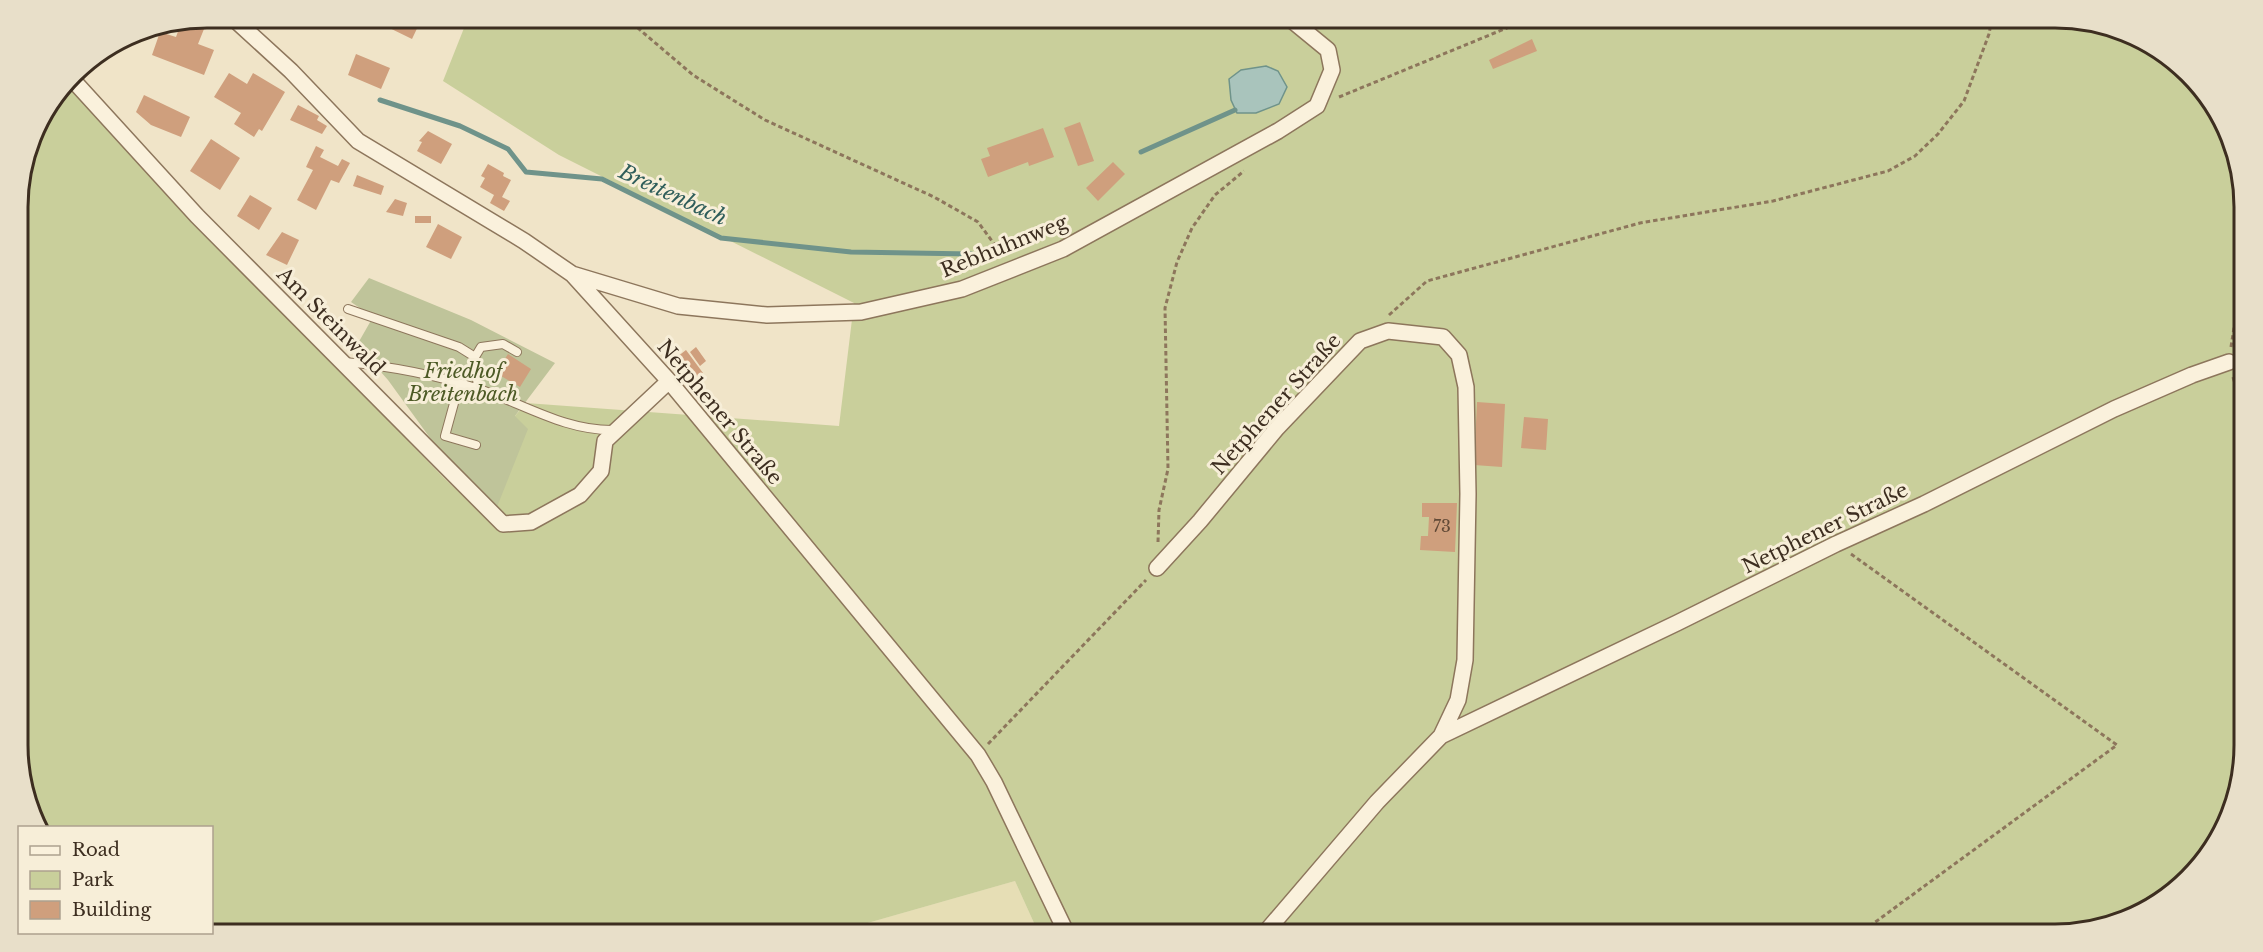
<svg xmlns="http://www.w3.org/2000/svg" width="2263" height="952" font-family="'Libre Baskerville',serif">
	<rect width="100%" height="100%" fill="#f0e4c8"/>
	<path fill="#e6deb5" d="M1015 881 1039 934H829Z"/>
	<path fill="#c9cf9b" d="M468 18H2055L2128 32 2206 92 2243 183 2245 745 2231 817 2171 895 2117 924 2068 934H1039L1015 881 829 934 200 933 212 932V828L44 827 20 770 18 195 38 123 67 86 444 478 491 522 515 416 526 403 839 426 854 303 559 155 443 81Z"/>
	<path fill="#bfc49a" d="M369 278 471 320 555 363 515 416 528 429 491 522 388 380 357 345 373 317 351 302Z"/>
	<path fill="#a9c4bc" stroke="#6f938a" stroke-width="1.5" d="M1266 66 1278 71 1287 87 1279 104 1256 113H1237L1231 100 1229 79 1241 70Z"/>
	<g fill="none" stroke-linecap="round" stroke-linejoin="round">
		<path stroke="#6f938a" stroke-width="5" d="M380 100 460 126 508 149 526 172 602 179 721 238 851 252 972 254
			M1141 152 1235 110"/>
	</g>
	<path fill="#cf9f7d" d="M369 18H422L412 39Z
		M195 20 206 24 198 44 214 50 204 75 152 55 160 32 176 37 181 23Z
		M1532 39 1537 51 1493 69 1489 60Z
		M356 54 390 68 381 89 348 75Z
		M229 73 247 84 253 73 285 92 262 131 259 129 254 137 234 124 241 113 214 97Z
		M144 95 190 117 181 137 151 125 136 112Z
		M298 105 319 116 317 120 327 126 322 134 290 120Z
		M1080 122 1094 161 1078 166 1064 128Z
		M1043 128 1054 157 1029 166 1028 162 988 177 981 159 990 156 987 148Z
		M428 131 452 144 441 164 417 151 422 142 419 141Z
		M211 139 240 158 220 190 190 171Z
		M316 146 324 150 320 157 338 166 342 159 350 163 339 183 331 180 316 210 297 200 313 170 306 167Z
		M1113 162 1125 174 1098 201 1086 188Z
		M488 164 504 173 503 176 511 180 502 197 510 201 504 211 490 203 494 195 480 187 485 178 481 176Z
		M357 175 384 186 381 195 353 186Z
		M250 195 272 208 259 230 237 216Z
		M395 199 407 203 403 216 386 212Z
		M415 216H431V223H415Z
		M438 224 462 237 451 259 426 247Z
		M282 232 299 240 287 265 266 255Z
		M696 347 706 361 700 366 690 352Z
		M686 350 703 373 693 379 677 357Z
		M508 354 531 369 520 387 496 373Z
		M1477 402 1505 404 1502 467 1474 465Z
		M1524 417 1548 419 1546 450 1521 448Z
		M1422 503H1457L1455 552 1420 550 1421 536H1428L1429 517H1422Z"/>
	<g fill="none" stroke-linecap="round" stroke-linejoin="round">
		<defs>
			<path id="lane" d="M348 309 459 347 475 357
				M344 362C388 366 436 375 479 389 524 404 565 431 614 430
				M459 385 445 436 476 445
				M478 389 475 357 481 347 503 344 517 352"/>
			<path id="street" d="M233 18 291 71 358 141 524 241 572 274 669 381 978 755 994 782 1067 934
				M72 79 197 216 503 524 531 522 580 495 601 471 605 441 669 381
				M572 274 678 306 767 315 861 312 962 289 1063 249 1278 131 1317 106 1332 70 1328 50 1289 18
				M1157 568 1200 521 1277 428 1360 341 1388 331 1443 337 1459 355 1466 387 1468 494 1465 660 1458 700 1441 736
				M1264 934 1377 802 1441 736 1677 623 1836 544 1924 504 2114 409 2192 375 2229 362"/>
		</defs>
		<use href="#lane" stroke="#8d765c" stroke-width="10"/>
		<use href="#street" stroke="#8d765c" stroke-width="18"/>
		<path stroke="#8d765c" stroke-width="3" stroke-dasharray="4.5 3" stroke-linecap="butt" d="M626 18 693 75 765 120 934 197 978 222 1003 256
			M1339 97 1531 18
			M1389 315 1427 281 1640 223 1773 201 1888 171 1915 156 1938 134 1964 101 1989 34 1992 18
			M2231 347 2244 264
			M2233 377 2244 416
			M1158 542 1159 510 1168 469 1165 308 1177 262 1192 228 1215 195 1244 171
			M1851 554 2117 745 1859 934
			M988 744 1146 580"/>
		<use href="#lane" stroke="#faf1dc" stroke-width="8"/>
		<use href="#street" stroke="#faf1dc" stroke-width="15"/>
	</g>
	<g text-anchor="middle" stroke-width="6" stroke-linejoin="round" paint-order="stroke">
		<g font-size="16" fill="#624a37">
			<text x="1442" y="532">73</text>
		</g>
		<g font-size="20" fill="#3d2e20" stroke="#f7eed8">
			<text transform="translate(1004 246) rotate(-22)" y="7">Rebhuhnweg</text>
			<text transform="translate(331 321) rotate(45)" y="7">Am Steinwald</text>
			<text transform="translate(1276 404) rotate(-48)" y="7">Netphener Straße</text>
			<text transform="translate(720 412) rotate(50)" y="7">Netphener Straße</text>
			<text transform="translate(1825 528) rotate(-26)" y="7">Netphener Straße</text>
		</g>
		<g font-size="20" font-style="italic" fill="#4d5a26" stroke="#f7eed8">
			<text x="463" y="378">Friedhof<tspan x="463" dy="23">Breitenbach</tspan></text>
		</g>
		<g font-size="21" font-style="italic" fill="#2f5d5a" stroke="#f7eed8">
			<text transform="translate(673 195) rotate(25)" y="7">Breitenbach</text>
		</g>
	</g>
	<path d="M0 0H2263V952H0ZM207 28H2055A179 179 0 0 1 2234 207V745A179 179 0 0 1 2055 924H207A179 179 0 0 1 28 745V207A179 179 0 0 1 207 28Z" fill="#e8dfc9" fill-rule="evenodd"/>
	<path fill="none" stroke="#3d2e20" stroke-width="3" d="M207 28H2055A179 179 0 0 1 2234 207V745A179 179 0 0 1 2055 924H207A179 179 0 0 1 28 745V207A179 179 0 0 1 207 28Z"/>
	<rect x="18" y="826" width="195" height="108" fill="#f7eed8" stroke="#ada18e" stroke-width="1.5"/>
	<rect x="30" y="846" width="30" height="9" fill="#faf1dc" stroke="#ada18e" stroke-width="1.5"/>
	<text x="72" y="856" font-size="18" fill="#3d2e20">Road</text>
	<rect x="30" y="871" width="30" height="18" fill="#c9cf9b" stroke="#ada18e" stroke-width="1.5"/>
	<text x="72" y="886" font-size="18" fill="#3d2e20">Park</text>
	<rect x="30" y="901" width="30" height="18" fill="#cf9f7d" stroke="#ada18e" stroke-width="1.5"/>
	<text x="72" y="916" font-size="18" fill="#3d2e20">Building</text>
</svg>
